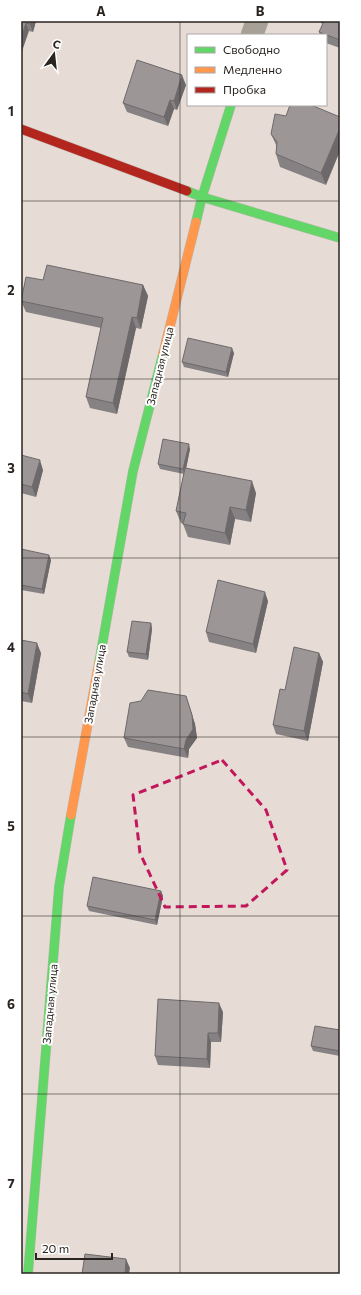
<svg xmlns="http://www.w3.org/2000/svg" width="361" height="1295" font-family="Commissioner,sans-serif">
	<rect width="100%" height="100%" fill="#e6dbd5"/>
	<g fill="none" stroke-linecap="round" stroke-linejoin="round">
		<defs>
			<path id="street" d="M252 35 257 21"/>
			<path id="fast" d="M187 191 202 197 340 238
				M196 222 202 197 231 105
				M99 663 133 471 163 354
				M28 1274 59 887 71 815"/>
			<path id="slow" d="M163 354 196 222
				M71 815 99 663"/>
			<path id="jam" d="M21 129 187 191"/>
		</defs>
		<use href="#street" stroke="#bfb7b2" stroke-width="23"/>
		<use href="#fast" stroke="#bfb7b2" stroke-width="10"/>
		<use href="#slow" stroke="#bfb7b2" stroke-width="10"/>
		<use href="#jam" stroke="#bfb7b2" stroke-width="10"/>
		<use href="#street" stroke="#a6a097" stroke-width="22"/>
		<use href="#fast" stroke="#63d668" stroke-width="9"/>
		<use href="#slow" stroke="#ff974d" stroke-width="9"/>
		<use href="#jam" stroke="#b3261e" stroke-width="9"/>
	</g>
	<path fill="#868182" d="M21 21H36L33 32 29 31Z
		M320 21H340V48L326 43V35H320L319 32 323 24 321 23Z
		M186 85 177 110 174 109 168 126 127 112 123 103Z
		M311 105 326 185 280 167 276 154 277 147 271 134Z
		M43 280 143 285 148 296 141 329 136 328 117 414 90 408 86 397 101 328 26 312 21 301Z
		M234 353 228 377 184 367 182 362Z
		M190 449 186 468 256 493 251 522 235 519 230 545 188 537 183 524 181 523 176 511 184 474 160 469 158 464Z
		M21 455 43 470 36 497 21 493Z
		M21 549 51 560 44 594 21 590Z
		M268 601 256 653 209 642 206 632Z
		M151 623 152 629 148 660 129 657 127 652Z
		M21 640 41 653 32 703 21 701Z
		M319 653 323 662 308 741 276 734 273 725 285 690Z
		M189 705 195 724 197 738 189 749 188 758 128 747 124 738Z
		M161 891 163 896 157 925 89 911 87 906Z
		M223 1012 221 1042H211L210 1068 158 1065 155 1056Z
		M340 1030V1056L313 1051 311 1046Z"/>
	<path fill="#6d696a" d="M31 21H36L33 32 30 24Z
		M26 23 29 31 21 54V37Z
		M182 75 186 85 177 110 174 101Z
		M170 100 174 109 168 126 164 117Z
		M340 128V151L326 185 321 173Z
		M143 285 148 296 141 329 137 318Z
		M132 317 136 328 117 414 113 403Z
		M232 348 234 353 228 377 226 372Z
		M189 444 190 449 185 474 183 469Z
		M40 460 43 470 36 497 32 487Z
		M252 481 256 493 251 522 246 510Z
		M230 507 235 519 230 545 225 533Z
		M49 555 51 560 44 594 42 589Z
		M265 592 268 601 256 653 253 644Z
		M151 623 152 629 148 660 146 654Z
		M37 643 41 653 32 703 28 694Z
		M319 653 323 662 308 741 304 731Z
		M186 696 195 724 197 738 189 749 188 758 184 749Z
		M161 891 163 896 157 925 155 920Z
		M219 1003 223 1012 221 1042 218 1033Z
		M208 1033 211 1042 210 1068 207 1059Z
		M126 1259 130 1268 129 1274H125Z"/>
	<path fill="#9c9697" stroke="#6d696a" d="M21 21H31L30 24 26 23 21 37Z
		M324 21H340V40L319 32Z
		M137 60 182 75 174 101 170 100 164 117 123 103Z
		M290 105H311L340 117V128L321 173 276 154 277 142 271 134 275 114 286 116Z
		M47 265 143 285 137 318 132 317 113 403 86 397 103 318 21 301 26 277 43 280Z
		M188 338 232 348 226 372 182 362Z
		M163 439 189 444 183 469 158 464Z
		M21 455 40 460 32 487 21 484Z
		M185 468 252 481 246 510 230 507 225 533 183 524 186 513 176 511Z
		M21 549 49 555 42 589 21 585Z
		M218 580 265 592 253 644 206 632Z
		M132 621 151 623 146 654 127 652Z
		M21 640 37 643 28 694 21 692Z
		M294 647 319 653 304 731 273 725 280 689 285 690Z
		M148 690 186 696 192 715 193 729 186 740 184 749 124 738 130 703 141 701Z
		M93 877 161 891 155 920 87 906Z
		M158 999 219 1003 218 1033H208L207 1059 155 1056Z
		M315 1026 340 1030V1051L311 1046Z
		M85 1254 126 1259 125 1274H82Z"/>
	<path fill="none" stroke="#c2185b" stroke-width="3" stroke-dasharray="8 5" stroke-linejoin="round" d="M222 760 266 810 287 870 246 906 165 907 140 853 133 795Z"/>
	<path fill="none" stroke="#2a2420" stroke-width="1" stroke-opacity="0.55" d="M180 21V1274M21 201H340M21 379H340M21 558H340M21 737H340M21 916H340M21 1094H340"/>
	<g text-anchor="middle" stroke-width="4" stroke-linejoin="round" paint-order="stroke">
		<g font-size="11" fill="#2a2420" stroke="#fff">
			<text transform="translate(160 366) rotate(-76)" y="4">Западная улица</text>
			<text transform="translate(95 684) rotate(-80)" y="4">Западная улица</text>
			<text transform="translate(50 1004) rotate(-85)" y="4">Западная улица</text>
		</g>
	</g>
	<rect width="361" height="1295" fill="none" stroke="#ffffff" stroke-width="44"/>
	<rect x="187" y="34" width="140" height="72" fill="#ffffff" stroke="#aaa7a6"/>
	<rect x="195" y="47" width="20" height="6" fill="#63d668" stroke="#aaa7a6"/>
	<text x="223" y="54" font-size="12" fill="#2a2420">Свободно</text>
	<rect x="195" y="67" width="20" height="6" fill="#ff974d" stroke="#aaa7a6"/>
	<text x="223" y="74" font-size="12" fill="#2a2420">Медленно</text>
	<rect x="195" y="87" width="20" height="6" fill="#b3261e" stroke="#aaa7a6"/>
	<text x="223" y="94" font-size="12" fill="#2a2420">Пробка</text>
	<g transform="translate(54 54) rotate(15)" stroke="#ffffff" stroke-width="3" paint-order="stroke">
	<path d="M0-3L7 15L0 10L-7 15Z" fill="#2a2420"/>
	<text y="-6" font-size="11" font-weight="bold" text-anchor="middle" fill="#2a2420">С</text>
	</g>
	<path d="M36 1253v6h76v-6" fill="none" stroke="#2a2420" stroke-width="2"/>
	<text x="42" y="1253" font-size="12" fill="#2a2420" stroke="#ffffff" stroke-width="3" paint-order="stroke">20 m</text>
	<rect x="22" y="22" width="317" height="1251" fill="none" stroke="#2a2420" stroke-width="1.5"/>
	<g font-size="13" text-anchor="middle" font-weight="bold" fill="#2a2420">
		<text x="101" y="16">A</text>
		<text x="260" y="16">B</text>
		<text x="11" y="116">1</text>
		<text x="11" y="295">2</text>
		<text x="11" y="473">3</text>
		<text x="11" y="652">4</text>
		<text x="11" y="831">5</text>
		<text x="11" y="1009">6</text>
		<text x="11" y="1188">7</text>
	</g>
</svg>
